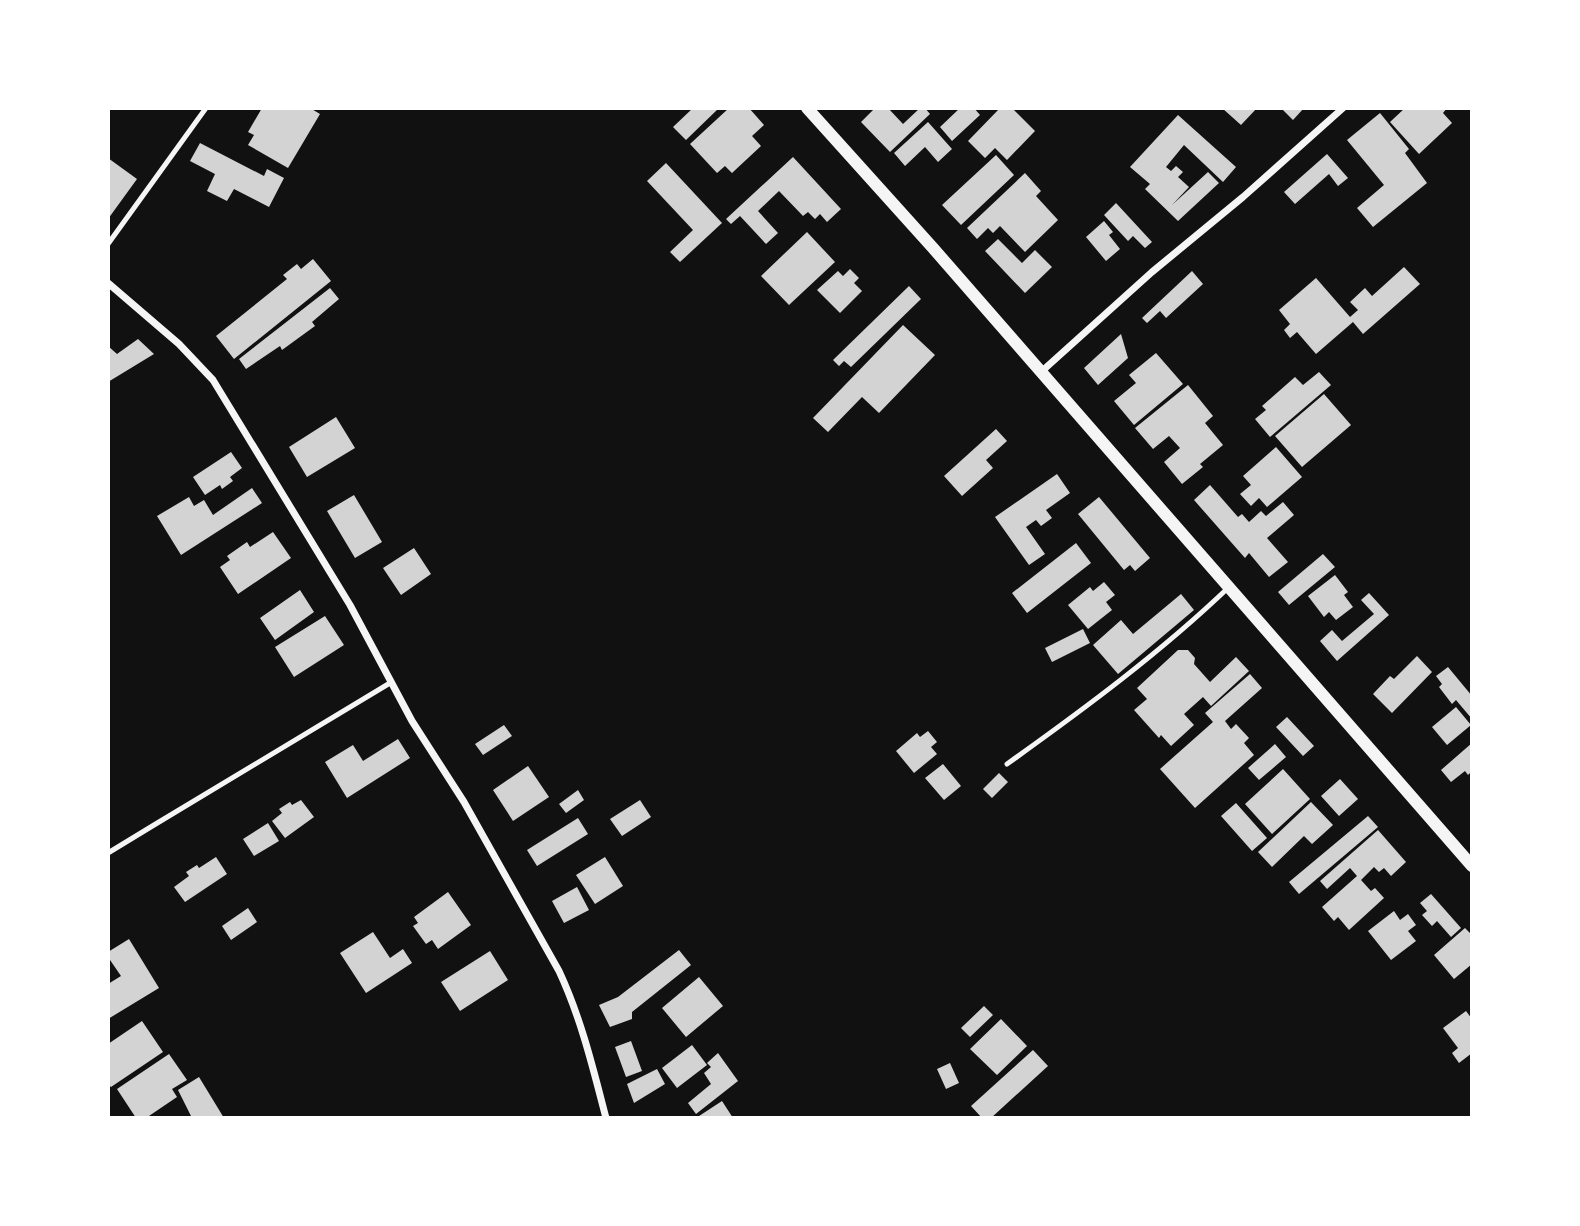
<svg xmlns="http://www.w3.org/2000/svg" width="1580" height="1226" font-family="Arial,sans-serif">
	<rect width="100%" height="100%" fill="#111"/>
	<path fill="#d3d3d3" d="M262 108H310L320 114 288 168 248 145 254 135 248 132Z
		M693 108H719L686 140 673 127Z
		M729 108H749L764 125 752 136 761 146 732 173 725 166 717 173 690 144Z
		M875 108H888L903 124 920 108H925L930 114 890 152 861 122Z
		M960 108H974L980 115 952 141 940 127Z
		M1000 108H1012L1035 131 1007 160 995 148 985 158 968 141Z
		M1222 108H1257L1241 125Z
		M1281 108H1304L1293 120Z
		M1405 108H1447L1443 113 1452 123 1419 154 1390 122Z
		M1380 113 1409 149 1405 153 1427 183 1373 227 1357 208 1384 185 1347 140Z
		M1178 115 1236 167 1223 182 1184 145 1166 167 1171 171 1176 166 1183 172 1178 177 1189 187 1172 205 1208 172 1219 183 1178 221 1145 189 1150 184 1130 167Z
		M928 122 952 149 938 162 925 147 905 166 894 153Z
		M200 143 264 176 267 169 284 178 269 207 234 189 227 201 207 191 215 174 190 161Z
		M1327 154 1348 178 1338 186 1329 174 1295 204 1284 192Z
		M996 155 1014 175 961 225 942 205Z
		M793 157 841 209 827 222 820 214 815 219 808 212 803 216 779 191 758 211 778 233 766 244 740 216 731 224 726 219Z
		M108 158 137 179 108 219Z
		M666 163 722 223 680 262 670 252 693 230 647 181Z
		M1025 173 1041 191 1036 196 1058 220 1025 252 1000 226 993 233 988 228 977 239 967 228Z
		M1116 203 1152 242 1145 248 1133 236 1128 241 1104 215Z
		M1104 221 1113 232 1109 235 1120 249 1106 261 1086 237Z
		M807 232 835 262 789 305 761 276Z
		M998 239 1022 263 1035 250 1052 267 1025 293 985 251Z
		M313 259 331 281 234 359 216 336 287 279 283 275 297 264 301 269Z
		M1404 267 1420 284 1363 334 1353 322 1316 354 1297 332 1290 338 1284 330 1290 324 1279 310 1316 278 1350 317 1358 310 1350 302 1365 288 1372 296Z
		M850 269 859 278 854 283 862 291 840 313 817 290 838 271 843 276Z
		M1192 271 1203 284 1166 318 1160 311 1147 323 1142 318Z
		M909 286 921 299 851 367 844 361 839 366 833 360Z
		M330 288 339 299 312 322 315 326 282 350 280 346 246 369 239 359Z
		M903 325 935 355 879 413 862 397 828 432 813 418Z
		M1121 334 1128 358 1098 385 1084 368Z
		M138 339 154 354 108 382V346L117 354Z
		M1156 353 1183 384 1134 425 1114 401 1136 383 1129 375Z
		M1319 372 1331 385 1270 437 1255 419 1266 410 1262 406 1295 377 1303 385Z
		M1188 385 1213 416 1205 423 1223 445 1200 464 1203 467 1182 484 1164 462 1180 448 1169 436 1153 449 1135 428Z
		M1324 394 1351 425 1302 467 1275 436Z
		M336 417 355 448 307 477 289 447Z
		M996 429 1007 441 986 460 993 468 962 496 944 476Z
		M1276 447 1302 477 1267 507 1259 498 1251 506 1240 494 1251 485 1243 476Z
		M231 452 242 468 230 477 233 481 222 489 220 485 205 495 193 477Z
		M1057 474 1070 493 1046 510 1052 518 1041 526 1036 520 1026 527 1045 554 1029 565 995 517Z
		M1210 485 1238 517 1242 514 1249 522 1261 511 1266 516 1283 502 1294 515 1267 538 1288 562 1269 577 1249 553 1245 558 1194 500Z
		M252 488 262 503 181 555 157 516 189 497 194 506 204 500 213 515Z
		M354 495 382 542 355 558 327 511Z
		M1099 497 1150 558 1135 571 1130 565 1124 570 1078 514Z
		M273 532 291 558 238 594 220 567 230 560 227 556 247 542 250 547Z
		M1076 543 1091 563 1027 613 1012 593Z
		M414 548 431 574 401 595 383 568Z
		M1323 554 1335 567 1289 605 1278 592Z
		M1335 575 1348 592 1344 595 1353 607 1336 620 1329 612 1324 617 1308 596Z
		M1104 582 1115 595 1106 602 1112 610 1088 629 1068 605 1090 587 1093 591Z
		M300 590 314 612 275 640 260 618Z
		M1369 593 1389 615 1337 661 1320 641 1332 630 1342 641 1374 614 1361 600Z
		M1181 594 1194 610 1118 674 1093 645 1121 620 1133 634Z
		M325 616 344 645 294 677 275 647Z
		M1083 629 1090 643 1052 662 1045 648Z
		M1178 650H1188L1195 658 1194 664 1210 682 1236 657 1249 671 1211 706 1203 697 1184 714 1194 725 1171 746 1161 735 1159 738 1134 710 1147 699 1137 688Z
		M1417 656 1432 672 1392 713 1373 694 1390 676 1394 679Z
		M1448 667 1472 696V719L1456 700 1452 704 1439 687 1442 684 1436 676Z
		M1250 674 1262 688 1225 721 1231 729 1236 724 1249 738 1244 743 1254 755 1195 808 1160 769 1213 722 1205 713Z
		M1456 707 1471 725 1447 745 1432 727Z
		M1287 717 1314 746 1303 756 1276 727Z
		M504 725 512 736 483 755 475 744Z
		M928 731 937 742 931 747 937 754 914 773 896 751 917 733 920 737Z
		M398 739 410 758 347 798 325 762 353 745 363 761Z
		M1472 743V771L1468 775 1465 771 1451 782 1441 770Z
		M1275 744 1286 757 1259 780 1248 768Z
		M943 764 961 786 944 800 925 778Z
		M528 766 549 797 513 821 493 790Z
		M1283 769 1310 799 1272 834 1245 804Z
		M999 773 1008 782 992 798 983 789Z
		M1340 779 1358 799 1339 816 1321 796Z
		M578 790 584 800 566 813 559 804Z
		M301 800 314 817 285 838 272 821 282 813 279 809 290 802 292 805Z
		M640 800 651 817 622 836 610 819Z
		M1311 802 1333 825 1312 844 1304 836 1272 867 1258 852Z
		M1236 803 1267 838 1252 851 1221 816Z
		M1368 816 1378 827 1299 894 1289 882Z
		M578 818 588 834 537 866 527 850Z
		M268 823 279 841 254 856 243 839Z
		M1378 830 1406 862 1391 876 1384 868 1379 872 1374 867 1361 880 1371 891 1375 888 1384 898 1349 930 1338 917 1334 921 1322 907 1357 876 1350 868 1327 889 1320 881Z
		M216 857 227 874 185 902 174 887 189 876 186 872 197 865 199 868Z
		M605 857 623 886 595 904 576 875Z
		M577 887 589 910 564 923 552 901Z
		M448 892 471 925 438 949 432 940 426 944 413 926 418 923 414 917Z
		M1431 894 1461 928 1451 937 1437 921 1432 926 1422 915 1427 911 1420 903Z
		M248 908 257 922 231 940 222 926Z
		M1394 911 1400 920 1408 914 1416 925 1408 931 1416 941 1391 960 1368 931Z
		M1465 928 1472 935V964L1454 979 1434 955Z
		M373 932 390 958 403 949 412 963 366 993 340 953Z
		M129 939 159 988 108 1019V984L121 976 108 957V952Z
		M679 950 691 965 632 1012V1019L610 1027 599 1005 618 997Z
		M490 951 508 980 460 1011 441 982Z
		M699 977 723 1006 686 1037 662 1008Z
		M984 1006 993 1015 970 1037 961 1028Z
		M1466 1011 1472 1019V1053L1459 1063 1452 1053 1458 1048 1443 1028Z
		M1001 1019 1027 1046 997 1075 970 1049Z
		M142 1021 163 1052 111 1087 108 1084V1044Z
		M631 1041 642 1071 626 1077 615 1047Z
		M692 1045 707 1065 677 1088 662 1068Z
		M1033 1050 1048 1066 991 1118H982L971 1106Z
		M718 1053 738 1081 696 1114 688 1103 711 1084 704 1073 711 1067 707 1063Z
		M169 1054 187 1080 172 1089 177 1097 146 1118H136L117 1089Z
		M950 1063 959 1083 946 1089 937 1069Z
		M657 1069 665 1084 634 1103 627 1084Z
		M199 1077 224 1118H192L178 1090Z
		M722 1101 733 1118H696Z"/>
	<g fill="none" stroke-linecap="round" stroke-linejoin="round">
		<path stroke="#f5f5f5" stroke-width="5" d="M108 244 206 108
			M1007 764C1084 709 1160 653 1229 587
			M108 853 154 825 390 683"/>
		<path stroke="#f5f5f5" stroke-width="7" d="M108 283 179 344 213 380 350 605 412 721 464 802 559 971C581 1018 593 1068 606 1118
			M1041 372 1152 272 1243 197 1343 108"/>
		<path stroke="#f5f5f5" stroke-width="12" d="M807 108 933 248 1472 866"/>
	</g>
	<rect width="1580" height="1226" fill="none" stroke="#ffffff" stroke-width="220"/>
</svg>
